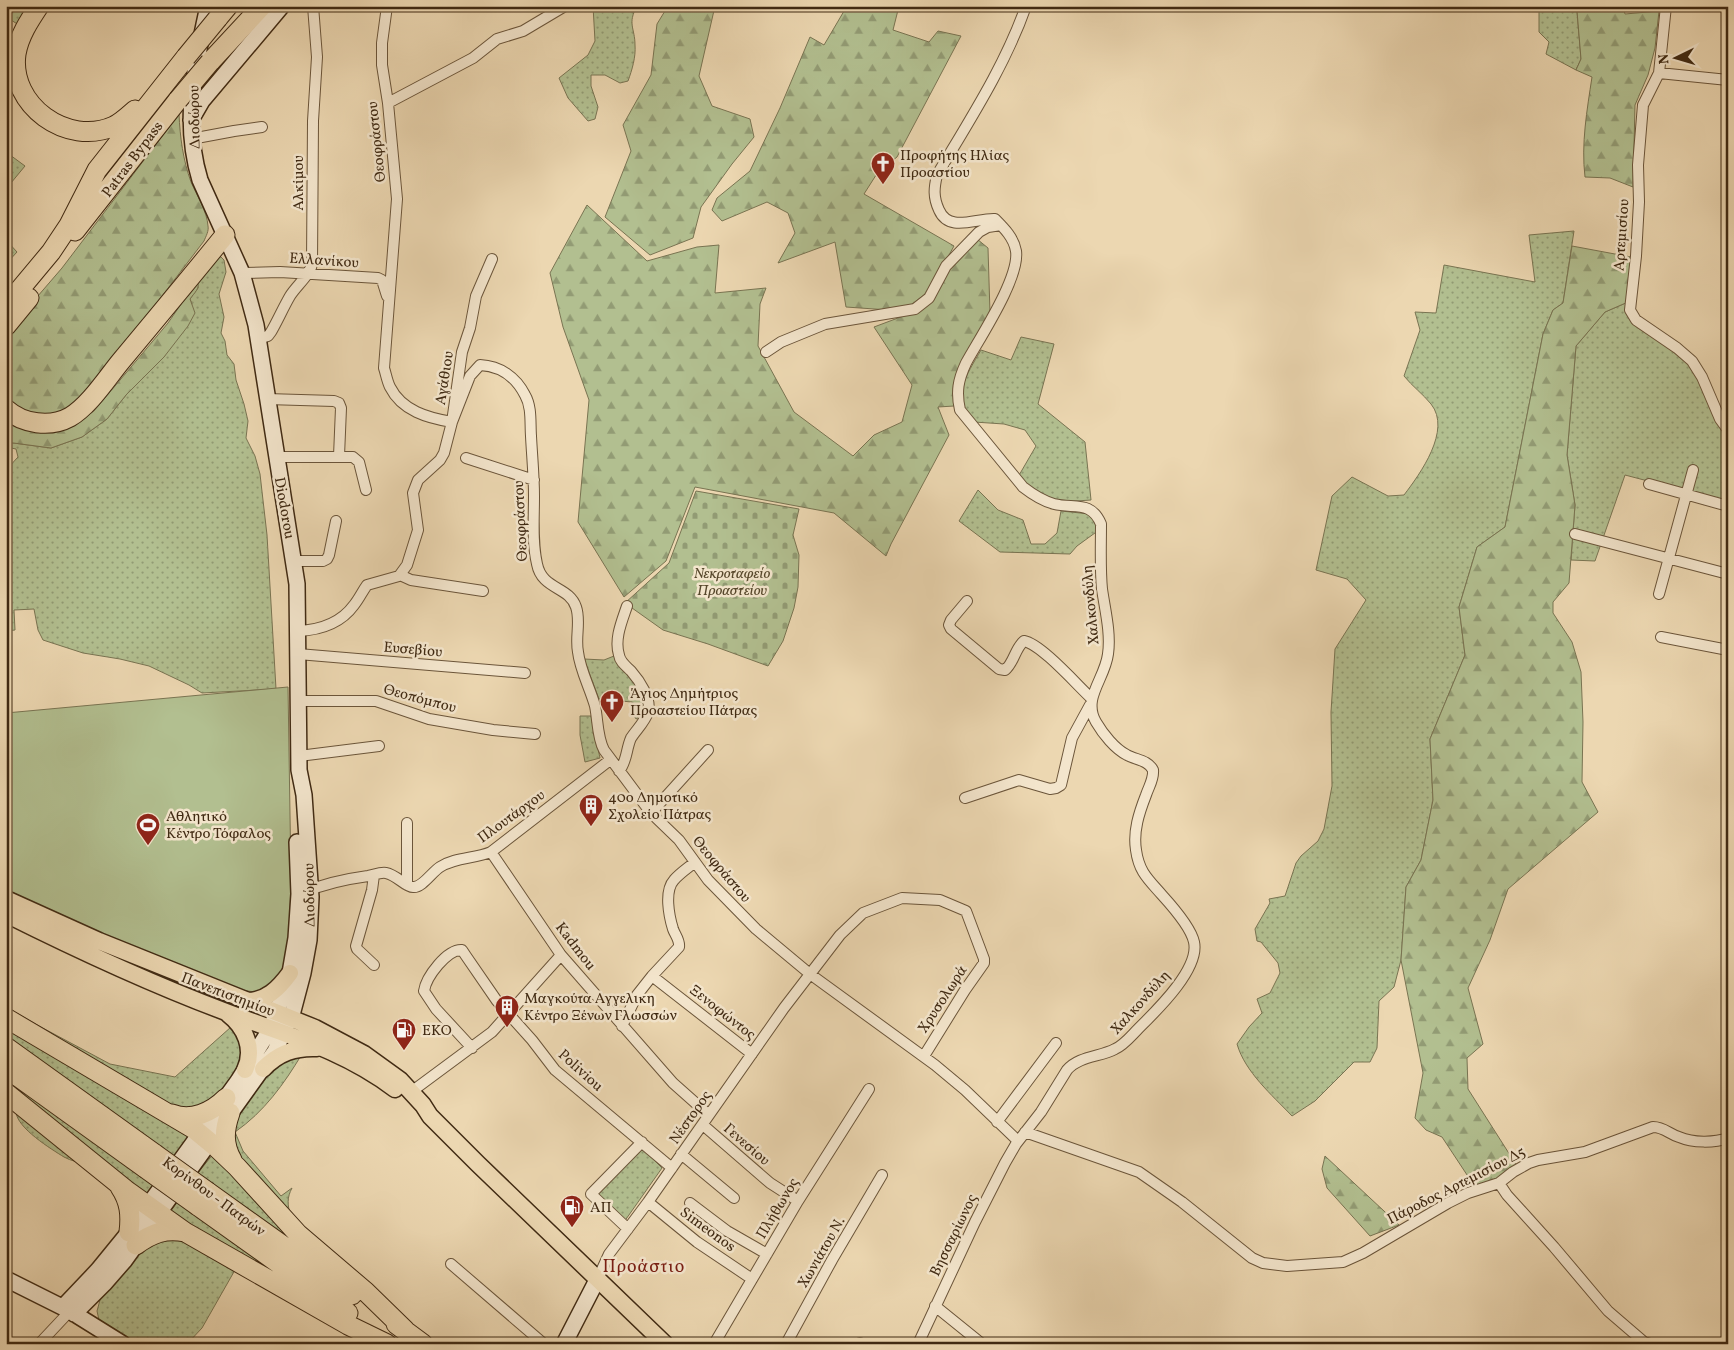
<svg xmlns="http://www.w3.org/2000/svg" width="1734" height="1350" font-family="Vollkorn,serif">
	<defs>
		<pattern id="grass-dots" width="8" height="8" patternUnits="userSpaceOnUse" patternTransform="scale(1.25)"><rect width="8" height="8" fill="#b2bf90"/><path d="M2 2h.1M6 6h.1" fill="none" stroke="#929b74" stroke-width="1.8" stroke-linecap="round"/></pattern>
		<pattern id="forest-firs" width="22" height="20" patternUnits="userSpaceOnUse" patternTransform="scale(1.25)"><rect width="22" height="20" fill="#b2bf90"/><path d="M5 1l3.5 6h-7zM16 11l3.5 6h-7z" fill="#929b74"/></pattern>
		<pattern id="cemetery-stones" width="16" height="16" patternUnits="userSpaceOnUse" patternTransform="scale(1.25)"><rect width="16" height="16" fill="#b2bf90"/><path d="M2 7V4a2 2 0 0 1 4 0v3zM10 15v-3a2 2 0 0 1 4 0v3z" fill="#929b74"/></pattern>
	</defs>
	<rect width="100%" height="100%" fill="#ecd7b1"/>
	<filter id="stains"><feTurbulence type="fractalNoise" baseFrequency=".004" numOctaves="4"/><feColorMatrix values="0 0 0 0 .2 0 0 0 0 .09 0 0 0 0 .02 0 0 0 .5 -.17"/></filter>
	<radialGradient id="worn" r=".72"><stop offset=".6" stop-color="#630" stop-opacity="0"/><stop offset="1" stop-color="#630" stop-opacity=".3"/></radialGradient>
	<path fill="url(#grass-dots)" stroke="#797452" d="M6 6H31L19 25 6 17Z
		M593 6H637C627 24 635 28 635 45 636 57 632 70 628 81L620 83 605 75H591V86L598 107 595 119 588 121 568 98 559 78 588 55 595 41Z
		M1539 6H1575L1577 11 1581 59 1576 70 1546 54 1549 42 1539 32Z
		M6 152 25 166 6 189Z
		M1574 231 1563 303 1553 310 1543 334 1505 527 1477 547 1459 607 1465 655 1430 739 1433 800 1421 860 1406 887 1401 960 1394 987 1379 1001 1377 1048 1370 1062H1354L1315 1101 1292 1116C1272 1095 1245 1072 1237 1044L1249 1027 1262 1013 1257 999 1270 993 1280 973 1278 963 1261 942 1257 941 1255 929 1270 903 1269 899 1285 896 1296 863 1301 856 1318 841 1324 829 1332 786 1331 712 1335 649 1366 600 1347 579 1316 570 1332 496 1352 477 1388 496 1404 495C1420 474 1452 430 1431 404 1423 394 1412 386 1404 376L1420 330 1415 312 1436 313 1444 265 1535 282 1529 235Z
		M6 240 17 252 6 264Z
		M217 256 221 257 224 260 226 272 219 294 224 317 221 333 225 341 227 355 234 364 236 380 244 404 248 421 246 438 255 456 260 474 267 535 276 689 202 693 189 685 149 666 120 659 83 653 43 640 38 630 34 609 14 610 15 630 6 631V576L10 570 6 563V470L18 457 16 449 6 447V442L51 448 82 437 107 419 126 395 164 357 192 304 190 299 198 288 197 281Z
		M1628 302V311L1678 352 1693 368 1724 431 1728 435V502L1625 475 1595 561 1571 560 1575 505 1567 455 1576 346 1605 312Z
		M1021 337 1054 344 1038 404 1085 442 1091 500 1061 502 1039 493 1018 477 1036 446 1025 430 1004 424 974 422C951 395 966 376 981 350L1011 360Z
		M978 490 998 510 1023 520 1031 544H1045L1057 533 1061 511 1090 514 1099 530 1077 546 1070 554 1000 552 959 521Z
		M614 656 634 681 644 702 637 719 635 718 632 702 599 699 584 659 604 660Z
		M580 716H591L600 758 585 762 580 735Z
		M6 1007 39 1026 110 1064 175 1077 231 1027 244 1046 240 1065 216 1098 208 1104 179 1110 6 1012Z
		M6 1025 193 1133 176 1159 6 1037Z
		M302 1054C284 1084 264 1112 235 1132L243 1151 281 1196 292 1188C287 1197 287 1206 291 1215L239 1161 232 1128 241 1109 268 1072 276 1065Z
		M6 1077 157 1185 146 1200 6 1086Z
		M16 1112 87 1165C79 1162 71 1161 64 1157 51 1149 17 1128 16 1112Z
		M642 1148 662 1168 624 1222 596 1194Z
		M214 1153 329 1268 197 1174Z
		M178 1201 313 1297 168 1214Z
		M176 1237 235 1270 202 1328 187 1344H135L104 1325 99 1320 97 1311 100 1300 147 1245Z"/>
	<path fill="url(#forest-firs)" stroke="#797452" d="M668 6H715L699 76 712 106 750 119 754 137 732 164 701 207 693 238 650 255 605 217 631 151 623 125 651 75 657 24Z
		M847 6H899L893 30 929 42 938 31 961 36 897 157 878 172 864 194 954 246 929 291 903 311 846 307 835 242 778 263 795 233 788 213 767 202 722 221 712 210 717 198 750 171 780 108 810 37 824 45Z
		M1576 6H1623L1625 14 1659 11 1655 48 1648 75 1635 105 1633 187 1610 178 1585 177C1581 144 1587 110 1592 77L1576 70 1581 59 1577 11Z
		M179 114C180 137 183 160 191 182 197 196 207 211 208 226 209 231 206 236 204 241L101 376 68 411 36 417 6 401V333L62 268Z
		M587 205 647 261 697 247 719 245 715 293 766 288 760 304 758 346 794 412 853 456 874 435 902 422 912 385 874 327 922 309 949 266 977 239 988 248 990 313 954 406 938 407 949 435 891 544 886 556 834 513 695 487 666 561 624 597 578 522 589 400 563 327 550 273Z
		M1572 246 1631 257 1628 302 1605 312 1576 346 1567 455 1575 505 1569 583 1553 602V613L1572 642 1581 672 1583 722 1582 782 1598 812 1508 889 1490 940 1468 988 1483 1044 1467 1058 1468 1089 1517 1166 1493 1181 1475 1187 1442 1137 1426 1130 1415 1118 1423 1073 1401 960 1406 887 1421 860 1433 800 1430 739 1465 655 1459 607 1477 547 1505 527 1543 334 1553 310 1563 303Z
		M197 281C201 288 194 293 190 299L195 313 188 326 164 357 126 395 107 419 82 437 51 448 6 442V418L81 420 94 411 168 323Z
		M1325 1156 1399 1225 1370 1236 1327 1188 1322 1169Z"/>
	<path fill="url(#cemetery-stones)" stroke="#797452" d="M696 491 799 509 793 535 799 555 798 587 794 608 783 641 768 666 708 644 663 630 625 603 669 563Z"/>
	<path fill="#b2bf90" stroke="#797452" d="M288 687 291 879 289 937 283 970 274 983 263 989 254 992 231 988 74 923 6 889V713Z"/>
	<g fill="none" stroke-linecap="round" stroke-linejoin="round">
		<defs>
			<path id="street" d="M387 6 382 43V65L388 103 397 199 384 368C386 374 387 381 390 387 402 411 428 418 452 422L470 376 480 365C500 366 516 377 525 395 532 407 530 423 531 436 532 456 534 476 534 496 534 519 532 542 537 564 542 590 569 586 576 607 581 621 575 637 578 652 580 670 590 688 595 706 598 720 597 737 604 750L651 813 679 840 708 880 756 929 810 974 935 1065 965 1090 1018 1141
				M1666 6 1659 73 1643 105 1638 165 1639 202 1636 256 1630 310 1636 320 1677 348 1692 361 1702 377 1720 419 1728 430
				M1659 73 1728 80
				M388 103 473 58 497 39 523 31 565 6
				M191 139 234 131 262 127
				M242 273 280 272 378 278 382 280 387 296
				M258 339 268 336 271 332C278 320 283 308 290 296 296 286 310 275 312 264L313 121 317 57 313 6
				M766 352 781 342 825 324 915 309 929 298 946 266 979 232 988 227 1001 225
				M267 399 334 401 339 403 341 408 339 456
				M276 457H353L359 462 366 490
				M466 458 534 480
				M1649 484 1728 506
				M1575 534 1728 574
				M294 561H323L327 559 329 555 336 521
				M400 575 411 580 483 591
				M1659 594 1693 470
				M967 601 951 620 949 625 951 629 999 669 1005 670C1014 663 1015 648 1024 641 1041 644 1077 685 1091 698
				M298 631C320 630 341 623 354 605 359 599 362 592 367 585L399 576 407 565 418 530 413 493 418 480 440 460 444 453 452 422 462 352 470 328 476 296 492 259
				M1661 637 1728 650
				M298 654 525 673
				M297 701H376L429 719 493 730 535 734
				M299 756 379 746
				M619 771C627 762 626 749 631 738 636 730 645 722 648 712 652 699 639 680 631 671 626 666 620 662 619 655 614 639 622 621 627 606
				M965 798 1019 780 1050 789 1056 788 1061 785 1072 738 1090 705
				M651 813 708 750
				M407 823V885
				M491 852 561 955 673 1083 709 1115
				M374 875 372 890 356 946 357 949 374 965
				M305 892C326 883 346 879 368 876 374 875 380 872 386 873 397 875 405 887 413 887 422 888 432 872 440 867 456 857 474 859 491 852L610 760
				M652 976 752 1054
				M622 1026 637 995 652 976 679 947C680 940 675 935 673 929 669 916 664 891 674 880 680 873 688 868 695 862
				M472 1048 436 1009 424 991C426 977 447 949 462 950L466 956 497 1001 532 1040 555 1070 672 1168
				M411 1092 492 1032 561 955
				M997 1122 1056 1043
				M703 1125 770 1183 798 1201
				M1025 1132 1139 1172 1182 1202 1252 1258 1263 1263 1287 1266 1343 1262 1363 1253 1448 1203 1468 1193 1499 1183 1513 1172 1529 1163 1538 1160 1585 1152 1653 1127C1664 1127 1669 1134 1679 1137 1693 1143 1714 1143 1728 1138
				M681 1154 734 1198
				M1499 1183 1507 1195 1554 1247 1608 1311 1644 1342 1650 1344
				M648 1202 697 1242 752 1279
				M690 1203 727 1231 767 1254
				M628 1229 591 1194 642 1142
				M451 1264 544 1344
				M598 1278 609 1254 648 1202 784 1008 840 935 863 913 902 898 940 900 966 911 984 959V963L965 990 924 1056
				M935 1306 982 1344
				M39 1344 70 1311
				M714 1344 798 1201 869 1089
				M786 1344 832 1260 882 1175
				M859 1344 860 1343
				M918 1344 975 1222 1005 1163 1016 1144 1041 1112 1067 1070C1079 1056 1100 1057 1115 1049 1124 1045 1131 1036 1138 1029 1156 1011 1200 969 1194 942 1191 928 1172 906 1162 895 1148 879 1139 872 1136 850 1133 831 1139 813 1146 795 1149 786 1154 779 1153 770 1148 760 1136 760 1127 755 1115 749 1103 734 1096 722 1082 698 1105 679 1108 654 1111 633 1105 610 1102 589 1100 568 1101 546 1101 524 1091 500 1074 509 1054 504 1043 501 1032 494 1023 487L960 410C956 392 958 380 966 363 979 339 1020 278 1016 251 1014 238 1004 228 995 219 976 218 949 233 939 210 933 197 934 188 937 175 969 121 1005 66 1026 6"/>
			<path id="secondary" d="M191 120 202 101 282 6
				M6 1279 70 1311 123 1344
				M63 1307 98 1270 129 1232 238 1081 271 1028 290 973 296 938 299 894 297 842
				M74 1314 104 1284 125 1260 275 1051 293 1011 303 973 309 940 311 897 304 795 299 770 297 584 256 325 242 273 200 180C182 121 195 65 208 6
				M564 1344 598 1278"/>
			<path id="primary" d="M6 899 99 941 315 1028 364 1054 400 1080 423 1105 430 1116 478 1164 665 1344
				M6 914C78 950 151 984 226 1012 286 1035 342 1049 395 1089
				M245 1001C266 1002 279 988 290 973
				M228 1014C245 1027 255 1049 245 1070
				M263 1069C278 1053 295 1047 317 1048"/>
			<path id="highway" d="M39 6C29 21 19 36 16 54 9 105 67 147 114 126 122 122 128 116 135 110
				M218 18 228 6
				M210 62 262 6
				M75 231 178 100
				M6 306 51 252 69 225 97 170 186 57
				M6 326 29 298
				M6 409C23 424 50 428 70 417 89 406 107 378 121 361 156 319 191 277 225 235
				M6 1018 194 1129 217 1148 237 1167 298 1234 366 1292 405 1330
				M6 1047 155 1154
				M6 1068 145 1168
				M6 1093 126 1190 185 1232 348 1325 387 1344
				M230 1113C224 1130 223 1144 232 1160
				M172 1114C191 1122 212 1112 226 1098
				M120 1187C130 1202 131 1215 129 1232
				M208 1192 352 1295
				M198 1206 348 1313
				M136 1245C152 1233 166 1228 185 1232
				M396 1324 423 1344"/>
		</defs>
		<use href="#street" stroke="#6b553a" stroke-width="12"/>
		<use href="#secondary" stroke="#402a13" stroke-width="18"/>
		<use href="#primary" stroke="#402a13" stroke-width="19"/>
		<use href="#highway" stroke="#402a13" stroke-width="21"/>
		<use href="#street" stroke="#f3e5cc" stroke-width="10"/>
		<use href="#secondary" stroke="#f3e5cc" stroke-width="15"/>
		<use href="#primary" stroke="#ecd7b1" stroke-width="16"/>
		<use href="#highway" stroke="#ecd7b1" stroke-width="19"/>
		<defs>
			<path id="highway-bridge" d="M186 57 218 18
				M178 100 210 62
				M155 1154 208 1192
				M145 1168 198 1206"/>
		</defs>
		<use href="#highway-bridge" stroke="#402a13" stroke-width="21" stroke-linecap="butt"/>
		<use href="#highway-bridge" stroke="#ecd7b1" stroke-width="19"/>
	</g>
	<defs>
		<symbol id="church-pin" viewBox="-11 -11 22 30"><path d="M0 17L-7.5 6A9.5 9.5 0 1 1 7.5 6Z" fill="#8f2418" stroke="#f3e5cc"/><path d="M-1.2-6h2.4v3.5h3.3v2.4h-3.3V6h-2.4V-.1h-3.3v-2.4h3.3Z" fill="#fff"/></symbol>
		<symbol id="building-pin" viewBox="-11 -11 22 30"><path d="M0 17L-7.5 6A9.5 9.5 0 1 1 7.5 6Z" fill="#8f2418" stroke="#f3e5cc"/><path d="M-4-6H4V6H1V3H-1V6H-4ZM-2.5-4.3h1.7v1.8h-1.7ZM.8-4.3h1.7v1.8H.8ZM-2.5-1h1.7V.8h-1.7ZM.8-1h1.7V.8H.8Z" fill="#fff"/></symbol>
		<symbol id="stadium-pin" viewBox="-11 -11 22 30"><path d="M0 17L-7.5 6A9.5 9.5 0 1 1 7.5 6Z" fill="#8f2418" stroke="#f3e5cc"/><path d="M0-5a6.5 5 0 1 0 0 10a6.5 5 0 1 0 0-10ZM-3.5-1.8h7v3.6h-7Z" fill="#fff"/></symbol>
		<symbol id="fuel-pin" viewBox="-11 -11 22 30"><path d="M0 17L-7.5 6A9.5 9.5 0 1 1 7.5 6Z" fill="#8f2418" stroke="#f3e5cc"/><path d="M-5.5-6h7V0h2V4h1.3V-2.5L3-4.5l.8-.8L6-3V5H2.5V1h-1V6h-7ZM-4.2-4.7v3.2H.2V-4.7Z" fill="#fff"/></symbol>
	</defs>
	<g fill-rule="evenodd">
		<use href="#church-pin" x="869" y="150" width="28" height="38"/>
		<use href="#church-pin" x="598" y="688" width="28" height="38"/>
		<use href="#building-pin" x="577" y="792" width="28" height="38"/>
		<use href="#stadium-pin" x="134" y="811" width="28" height="38"/>
		<use href="#building-pin" x="493" y="993" width="28" height="38"/>
		<use href="#fuel-pin" x="390" y="1016" width="28" height="38"/>
		<use href="#fuel-pin" x="558" y="1193" width="28" height="38"/>
	</g>
	<g text-anchor="middle" stroke-width="5" stroke-linejoin="round" paint-order="stroke">
		<g font-size="15" fill="#402a13" stroke="#f3e5cc">
			<text transform="translate(194 117) rotate(-91)" y="5">Διοδώρου</text>
			<text transform="translate(376 142) rotate(-96)" y="5">Θεοφράστου</text>
			<text transform="translate(132 159) rotate(-53)" y="5">Patras Bypass</text>
			<text transform="translate(298 183) rotate(-90)" y="5">Αλκίμου</text>
			<text transform="translate(1621 235) rotate(-86)" y="5">Αρτεμισίου</text>
			<text transform="translate(324 260) rotate(4)" y="5">Ελλανίκου</text>
			<text transform="translate(444 378) rotate(-81)" y="5">Αγάθιου</text>
			<text transform="translate(285 508) rotate(80)" y="5">Diodorou</text>
			<text transform="translate(520 521) rotate(-93)" y="5">Θεοφράστου</text>
			<text transform="translate(1090 605) rotate(-95)" y="5">Χαλκονδύλη</text>
			<text transform="translate(413 649) rotate(5)" y="5">Ευσεβίου</text>
			<text transform="translate(420 698) rotate(15)" y="5">Θεοπόμπου</text>
			<text transform="translate(511 816) rotate(-36)" y="5">Πλουτάρχου</text>
			<text transform="translate(722 869) rotate(50)" y="5">Θεοφράστου</text>
			<text transform="translate(309 895) rotate(-91)" y="5">Διοδώρου</text>
			<text transform="translate(576 946) rotate(52)" y="5">Kadmou</text>
			<text transform="translate(228 994) rotate(21)" y="5">Πανεπιστημίου</text>
			<text transform="translate(942 999) rotate(-57)" y="5">Χρυσολωρά</text>
			<text transform="translate(1140 1002) rotate(-48)" y="5">Χαλκονδύλη</text>
			<text transform="translate(723 1012) rotate(38)" y="5">Ξενοφώντος</text>
			<text transform="translate(581 1070) rotate(42)" y="5">Poliviou</text>
			<text transform="translate(690 1117) rotate(-55)" y="5">Νέστορος</text>
			<text transform="translate(747 1144) rotate(41)" y="5">Γενεσίου</text>
			<text transform="translate(1456 1185) rotate(-27)" y="5">Πάροδος Αρτεμισίου Δ5</text>
			<text transform="translate(214 1196) rotate(36)" y="5">Κορίνθου - Πατρών</text>
			<text transform="translate(777 1208) rotate(-59)" y="5">Πλήθωνος</text>
			<text transform="translate(708 1229) rotate(36)" y="5">Simeonos</text>
			<text transform="translate(953 1235) rotate(-64)" y="5">Βησσαρίωνος</text>
			<text transform="translate(821 1252) rotate(-60)" y="5">Χωνιάτου Ν.</text>
		</g>
		<g font-size="15" fill="#402a13" stroke="#f3e5cc" text-anchor="start">
			<text x="900" y="160">Προφήτης Ηλίας<tspan x="900" dy="17">Προαστίου</tspan></text>
			<text x="630" y="698">Άγιος Δημήτριος<tspan x="630" dy="17">Προαστείου Πάτρας</tspan></text>
			<text x="608" y="802">40ο Δημοτικό<tspan x="608" dy="17">Σχολείο Πάτρας</tspan></text>
			<text x="166" y="821">Αθλητικό<tspan x="166" dy="17">Κέντρο Τόφαλος</tspan></text>
			<text x="524" y="1003">Μαγκούτα Αγγελικη<tspan x="524" dy="17">Κέντρο Ξένων Γλωσσών</tspan></text>
			<text x="422" y="1035">EKO</text>
			<text x="590" y="1212">ΑΠ</text>
		</g>
		<g font-size="15" font-style="italic" fill="#57482c" stroke="#f3e5cc">
			<text x="732" y="578">Νεκροταφείο<tspan x="732" dy="17">Προαστείου</tspan></text>
		</g>
		<g font-size="18" letter-spacing="1" fill="#7a1f14" stroke="#f3e5cc">
			<text x="644" y="1272">Προάστιο</text>
		</g>
	</g>
	<rect width="1734" height="1350" fill="none" stroke="#ecd7b1" stroke-width="25"/>
	<rect x="8" y="8" width="1719" height="1335" fill="none" stroke="#402a13" stroke-width="2.5"/>
	<rect x="12" y="12" width="1709" height="1325" fill="none" stroke="#402a13"/>
	<g transform="translate(1676 58) rotate(265)" stroke="#f3e5cc" stroke-width="4" paint-order="stroke">
	<path d="M0-4L9 19L0 12L-9 19Z" fill="#402a13"/>
	<text y="-8" font-size="14" font-weight="bold" text-anchor="middle" fill="#402a13">N</text>
	</g>
	<rect width="100%" height="100%" filter="url(#stains)"/>
	<rect width="100%" height="100%" fill="url(#worn)"/>
</svg>
